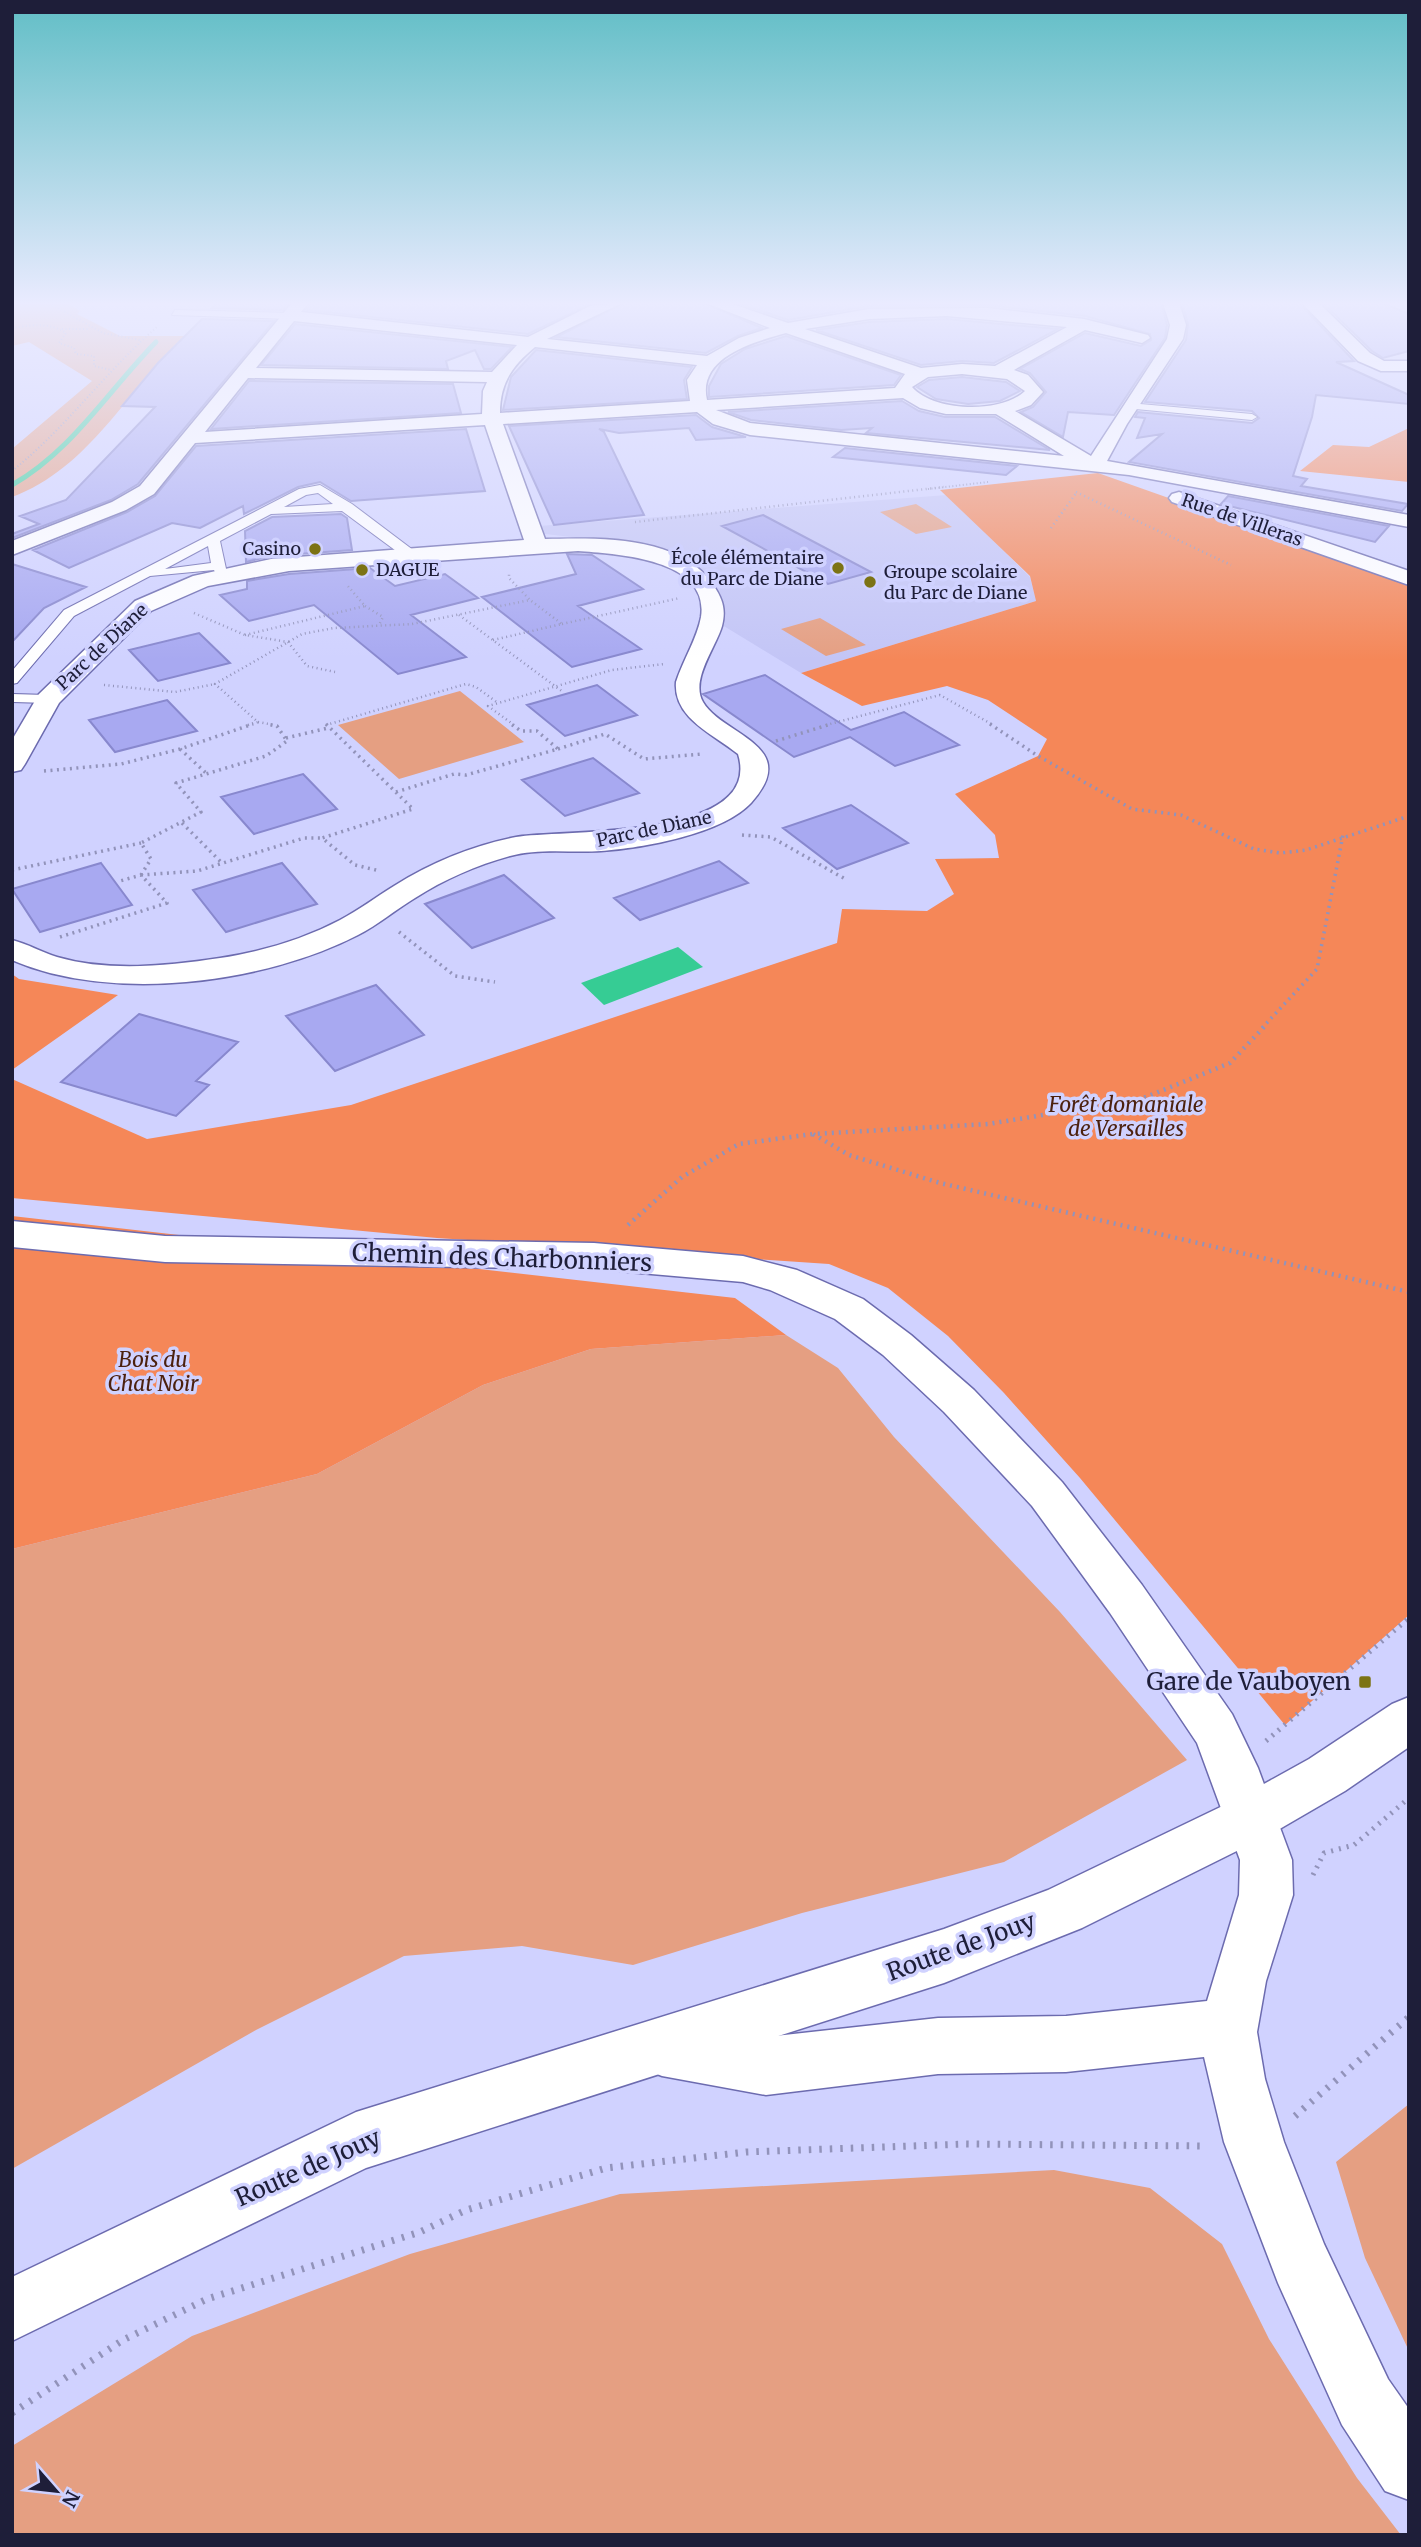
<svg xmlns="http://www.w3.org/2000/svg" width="1421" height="2547" font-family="Merriweather,serif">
	<rect width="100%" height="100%" fill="#d0d2ff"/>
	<path fill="#c3c5f6" d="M947 495 1030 577 1036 601 801 673 714 620 713 588 639 545 537 533 539 526Z"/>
	<path fill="#e59f82" d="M12 303H67L80 311 77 314 120 336H185C126 391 90 468 12 497V449L92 381 29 342 12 346Z
		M916 504 952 527 916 534 880 512Z
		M820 618 866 645 826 656 781 629Z
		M460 691 524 742 399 779 338 725Z
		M786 1335 838 1368 894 1437 1060 1612 1187 1760 1004 1862 802 1913 633 1965 522 1946 404 1956 256 2030 12 2169V1549L317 1474 483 1385 591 1349Z
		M1409 2104V2351L1365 2258 1336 2162Z
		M1054 2170 1150 2188 1222 2244 1269 2339 1357 2478 1401 2535H12V2446L192 2336 410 2254 620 2194Z"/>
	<path fill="#f58758" d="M1409 428V482L1300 471 1333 445 1369 447Z
		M1098 473 1409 583V1615L1285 1725 1080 1478 1004 1393 948 1336 888 1288 829 1264 437 1238 12 1198V1079L147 1139 351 1105 837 943 842 909 927 911 954 894 935 859 999 858 995 835 955 794 1038 756 1047 739 988 700 947 686 862 706 801 673 1036 601 1030 576 940 490Z
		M12 974 19 979 118 995 12 1070Z
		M12 1216 735 1298 786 1335 591 1349 483 1385 317 1474 12 1549Z"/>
	<path fill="#36cc94" d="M678 947 703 967 604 1005 581 983Z"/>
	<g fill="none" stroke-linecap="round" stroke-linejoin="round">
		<path stroke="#36cc94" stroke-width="5" d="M12 485C72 451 108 391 156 342"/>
	</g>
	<path fill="#a8a9f1" stroke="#8888ce" stroke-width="2" d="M218 303H289L283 310 212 308Z
		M311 303H593L528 334 306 310Z
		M624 303H704L762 328 738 336 706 353 556 337Z
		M737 303H1161L1167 325 1165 338 1114 415 1068 412 1063 437 1021 412 1033 407 1046 392 1030 373 1020 369 1085 333 1141 346 1151 340 1150 334 1085 316 987 305 869 306 788 320Z
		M1182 303H1299L1354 361 1336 362 1409 395V404L1316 395 1312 417 1293 476 1307 479 1301 486 1408 504 1402 511 1129 462 1162 434 1137 438 1145 418 1135 417 1138 412 1252 423 1259 418 1252 411 1145 402 1186 340 1188 324Z
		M1323 303H1383L1409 314V351L1383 358 1372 351Z
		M202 319 274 321 138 484 111 500 12 538V534L39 524 20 516 66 500 155 407 122 406 158 363Z
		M947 319 1058 329 994 363 962 361 921 365 816 330 869 322Z
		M295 324 512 347 491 369H484L475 350 446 361 448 369 261 365Z
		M786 336 901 375 894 385 709 397V386L721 364 745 349Z
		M536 350 692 367 684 380 687 399 503 410 511 377Z
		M962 377 1006 382 1020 391 1000 401 968 404 936 399 917 387 929 380Z
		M249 381 453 384 461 413 211 429Z
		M902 401 919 411 945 417H995L1050 450 866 433 872 428 841 430 751 420 728 412Z
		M696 415 712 427 746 437 696 440 689 428 619 433 599 429 604 432 644 515 554 525 509 426Z
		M466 429 485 491 351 501 320 482 298 487 244 514 243 506 200 528 172 523 69 568 33 550 127 512 155 496 196 446Z
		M845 448 1017 466 1006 475 833 457Z
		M1228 496 1389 526 1375 542 1221 504Z
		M341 514 347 518 352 550 271 556 246 562 245 531 272 517Z
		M763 515 871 572 828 584 722 526Z
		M567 554 592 555 643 589 578 606 641 649 572 667 482 597 576 574Z
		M12 564 86 587 44 608 12 642Z
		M370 568 395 586 445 574 478 598 411 615 466 657 398 674 314 605 249 621 220 595 247 589V581L289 574Z
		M199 633 230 663 158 681 129 650Z
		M765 675 851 730 904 712 959 745 895 766 850 737 794 757 703 694Z
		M597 685 637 715 565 736 527 705Z
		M167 700 197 731 115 752 89 720Z
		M593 758 639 793 565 816 522 780Z
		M303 774 337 809 254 834 221 797Z
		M851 805 908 843 837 869 783 828Z
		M719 861 748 883 640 920 614 898Z
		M101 863 132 905 40 932 12 889Z
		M282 863 317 904 226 932 193 890Z
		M504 875 554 918 472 948 425 904Z
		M376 985 424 1035 335 1071 286 1016Z
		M139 1014 238 1042 196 1081 209 1085 176 1116 61 1082Z"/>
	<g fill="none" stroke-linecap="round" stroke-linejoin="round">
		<defs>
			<path id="lane" d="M175 310 290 313 295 316 290 319 172 315Z
				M1129 403 1252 414 1257 417 1252 420 1125 408V404Z
				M320 485 352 504 417 553V559H407L342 511 271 514 220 541 228 578H218L214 570 150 576 74 616 17 683 12 684V671L64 610 299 489ZM318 493 333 504 284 507 306 495ZM208 546 211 563 165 569Z
				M12 694 48 695 55 699 48 703 12 702Z"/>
			<path id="street" d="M292 303H308L301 312 528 337 590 306 622 303 547 339 707 356 739 338 770 328 706 303H729L788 323 869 309 987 308 1084 319 1148 335 1150 338 1142 343 1085 330 1014 370 1028 375 1043 392 1031 405 1015 411 1091 456 1167 339 1170 325 1163 303H1179L1186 325 1183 339 1127 424 1107 461 1409 515V527L1129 475 750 435 713 424 697 412 503 424 545 539C600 538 681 535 714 586 723 600 726 610 722 626 716 647 690 680 703 702 723 736 803 745 751 803 722 834 643 848 601 851 571 853 539 848 510 856 477 865 443 880 415 898 395 910 378 925 358 935 263 984 111 1003 12 960V940C28 944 41 952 57 957 108 972 167 966 220 958 260 952 304 939 340 920 359 910 376 897 394 886 430 863 474 845 516 837 560 829 765 841 738 754 713 734 673 718 676 682 683 660 697 639 701 617 710 558 615 554 578 551L289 571 208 586 151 611 59 703 25 764 21 770 12 772V740L39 694 135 601 193 576 271 559 524 540 485 425 195 443 154 494 126 510 12 555V541L112 502 140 486ZM947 316 1067 327 995 366 962 364 921 368 805 329 869 319ZM294 321 517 345 492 372 256 368ZM786 333 905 374 895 388 707 400C697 357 754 342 786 333ZM535 347 697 365 687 380 690 401 500 413C500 383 512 366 535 347ZM962 374 1007 379 1025 391C1001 414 934 412 912 387L928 377ZM248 378 487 382 483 391 482 414 205 432ZM903 398 920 408 946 414H996L1064 456 750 423 716 410Z
				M1302 303H1319L1370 353 1384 361H1409V371H1381L1358 361Z
				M1179 492 1409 571V585L1172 502 1169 498 1172 494Z
				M12 1221 165 1236 594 1243 743 1256 797 1270 863 1299 911 1335 974 1390 1062 1482 1142 1585 1232 1714 1258 1768 1292 1860 1293 1895 1266 1981 1257 2032 1265 2079 1284 2142 1324 2244 1388 2379 1409 2409V2500L1385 2491 1342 2425 1278 2283 1224 2142 1204 2057 1066 2072 938 2074 766 2095 662 2076 642 2068 634 2048 642 2028 662 2020 766 2037 938 2018 1066 2016 1207 2001 1239 1895 1240 1860 1197 1743 1110 1613 1032 1506 944 1412 883 1355 835 1319 770 1290 743 1282 594 1269 165 1262 12 1247Z"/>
			<path id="secondary" d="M1409 1697V1747L1345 1791 1271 1834 1082 1928 944 1983 366 2168 12 2341V2277L356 2112 944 1929 1048 1890 1235 1800 1309 1759 1392 1704Z"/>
		</defs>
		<use href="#lane" stroke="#6c6baf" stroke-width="2"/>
		<use href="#street" stroke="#6c6baf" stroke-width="3"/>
		<use href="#secondary" stroke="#6c6baf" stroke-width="3"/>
		<path stroke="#9293ba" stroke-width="2" stroke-dasharray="1 2.5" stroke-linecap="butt" d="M49 303 103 333 140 340
			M12 328C30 325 50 322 66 333L59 343 74 348 76 354 94 356V366L111 370
			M62 329H88
			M12 471C66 428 106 371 158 326
			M928 489 988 482"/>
		<path stroke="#9293ba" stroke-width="2.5" stroke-dasharray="1 3.5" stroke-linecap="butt" d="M1076 492 1231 565
			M635 522 944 487
			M1051 528 1077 492
			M365 606 383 617 379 625
			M194 613 245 635 288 642 307 666 335 672
			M459 615 563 692
			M562 624 680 598
			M245 635 365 606 347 585
			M493 640 562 624 530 600
			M104 685 175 692 215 684
			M258 722 274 725
			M248 725 258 722 215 684 302 634 334 628 412 624 530 600 509 578V574
			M326 725 466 684 476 687 498 703
			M514 725 488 706 612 670 664 664
			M826 725 940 695 993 725"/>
		<path stroke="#9293ba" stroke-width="3.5" stroke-dasharray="2 4.5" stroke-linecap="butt" d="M326 724 413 809 322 838 355 865 380 871
			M990 724 1038 756 1132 809 1181 815 1254 849 1280 853 1306 850 1409 816
			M286 738 328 728
			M776 741 831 724
			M180 749 206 773
			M558 749 605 734 644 759 702 754
			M44 771 121 764 180 749 253 724
			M396 792 454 774 466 775 558 749 537 731H521L511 724
			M182 823 222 863
			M742 835 771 837 847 880
			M12 870 141 843
			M141 875 151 859 141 843 201 812 176 783 266 756 287 741 277 726 266 724
			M141 875 197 871 304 838H322
			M399 932 455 976 495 982
			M60 937 167 903 141 875 120 881
			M1262 1028 1317 969 1343 835"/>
		<path stroke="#9293ba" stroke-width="4.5" stroke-dasharray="2 5" stroke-linecap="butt" d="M1264 1027 1230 1063 1141 1099 988 1124 813 1134 849 1155 940 1183 1409 1292
			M628 1225 682 1177 739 1144 813 1134"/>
		<path stroke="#9293ba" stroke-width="5" stroke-dasharray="2 6" stroke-linecap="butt" d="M1266 1741 1409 1618
			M1313 1875 1324 1853 1354 1845 1409 1798"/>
		<path stroke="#9293ba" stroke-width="7" stroke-dasharray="2.5 8" stroke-linecap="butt" d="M1295 2116 1409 2017
			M12 2413 123 2340 207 2299 420 2232 466 2210 606 2168 746 2152 966 2144 1207 2146"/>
		<use href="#lane" fill="#fff" fill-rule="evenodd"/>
		<use href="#street" fill="#fff" fill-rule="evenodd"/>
		<use href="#secondary" fill="#fff" fill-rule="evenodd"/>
	</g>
	<linearGradient id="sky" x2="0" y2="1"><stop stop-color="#61bec6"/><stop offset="0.46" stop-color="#eaebff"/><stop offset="1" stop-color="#eaebff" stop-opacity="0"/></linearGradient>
	<rect width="1421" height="660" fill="url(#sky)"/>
	<g fill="#7c7314" stroke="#d0d2ff" stroke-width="2.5">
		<circle cx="315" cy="549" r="7"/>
		<circle cx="838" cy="568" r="7"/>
		<circle cx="362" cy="570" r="7"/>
		<circle cx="870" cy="582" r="7"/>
		<rect x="1358" y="1675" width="14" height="14" rx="3.5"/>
	</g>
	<g text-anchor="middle" stroke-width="7" stroke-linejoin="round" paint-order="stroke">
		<g font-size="18" fill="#1e1e39" stroke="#d0d2ff">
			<text transform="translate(1242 520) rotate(19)" y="6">Rue de Villeras</text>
			<text transform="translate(102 647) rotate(-43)" y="6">Parc de Diane</text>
			<text transform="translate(654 829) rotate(-12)" y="6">Parc de Diane</text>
		</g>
		<g font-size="18" fill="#1e1e39" stroke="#d0d2ff" text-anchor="end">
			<text x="301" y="555">Casino</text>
			<text x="824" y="564">École élémentaire<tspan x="824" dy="21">du Parc de Diane</tspan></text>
			<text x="376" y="576" text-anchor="start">DAGUE</text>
			<text x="884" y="578" text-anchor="start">Groupe scolaire<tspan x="884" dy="21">du Parc de Diane</tspan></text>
		</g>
		<g font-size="21" font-style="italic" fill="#4c210e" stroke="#d0d2ff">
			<text x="1126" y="1112">Forêt domaniale<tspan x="1126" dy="24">de Versailles</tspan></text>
			<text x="153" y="1367">Bois du<tspan x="153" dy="24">Chat Noir</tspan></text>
		</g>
		<g font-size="24" fill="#1e1e39" stroke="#d0d2ff">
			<text transform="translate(502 1258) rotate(2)" y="8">Chemin des Charbonniers</text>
			<text transform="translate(961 1947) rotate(-20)" y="8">Route de Jouy</text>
			<text transform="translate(308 2168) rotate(-24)" y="8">Route de Jouy</text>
		</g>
		<g font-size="24" fill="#1e1e39" stroke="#d0d2ff" text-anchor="end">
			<text x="1351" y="1690">Gare de Vauboyen</text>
		</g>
	</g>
	<rect width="1421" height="2547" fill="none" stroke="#1e1e39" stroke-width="28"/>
	<g transform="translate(56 2491) rotate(118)" stroke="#d0d2ff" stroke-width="5" paint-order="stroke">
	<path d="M0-5L12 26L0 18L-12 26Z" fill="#1e1e39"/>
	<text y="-10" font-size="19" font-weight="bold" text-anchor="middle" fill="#1e1e39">N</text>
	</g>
</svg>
